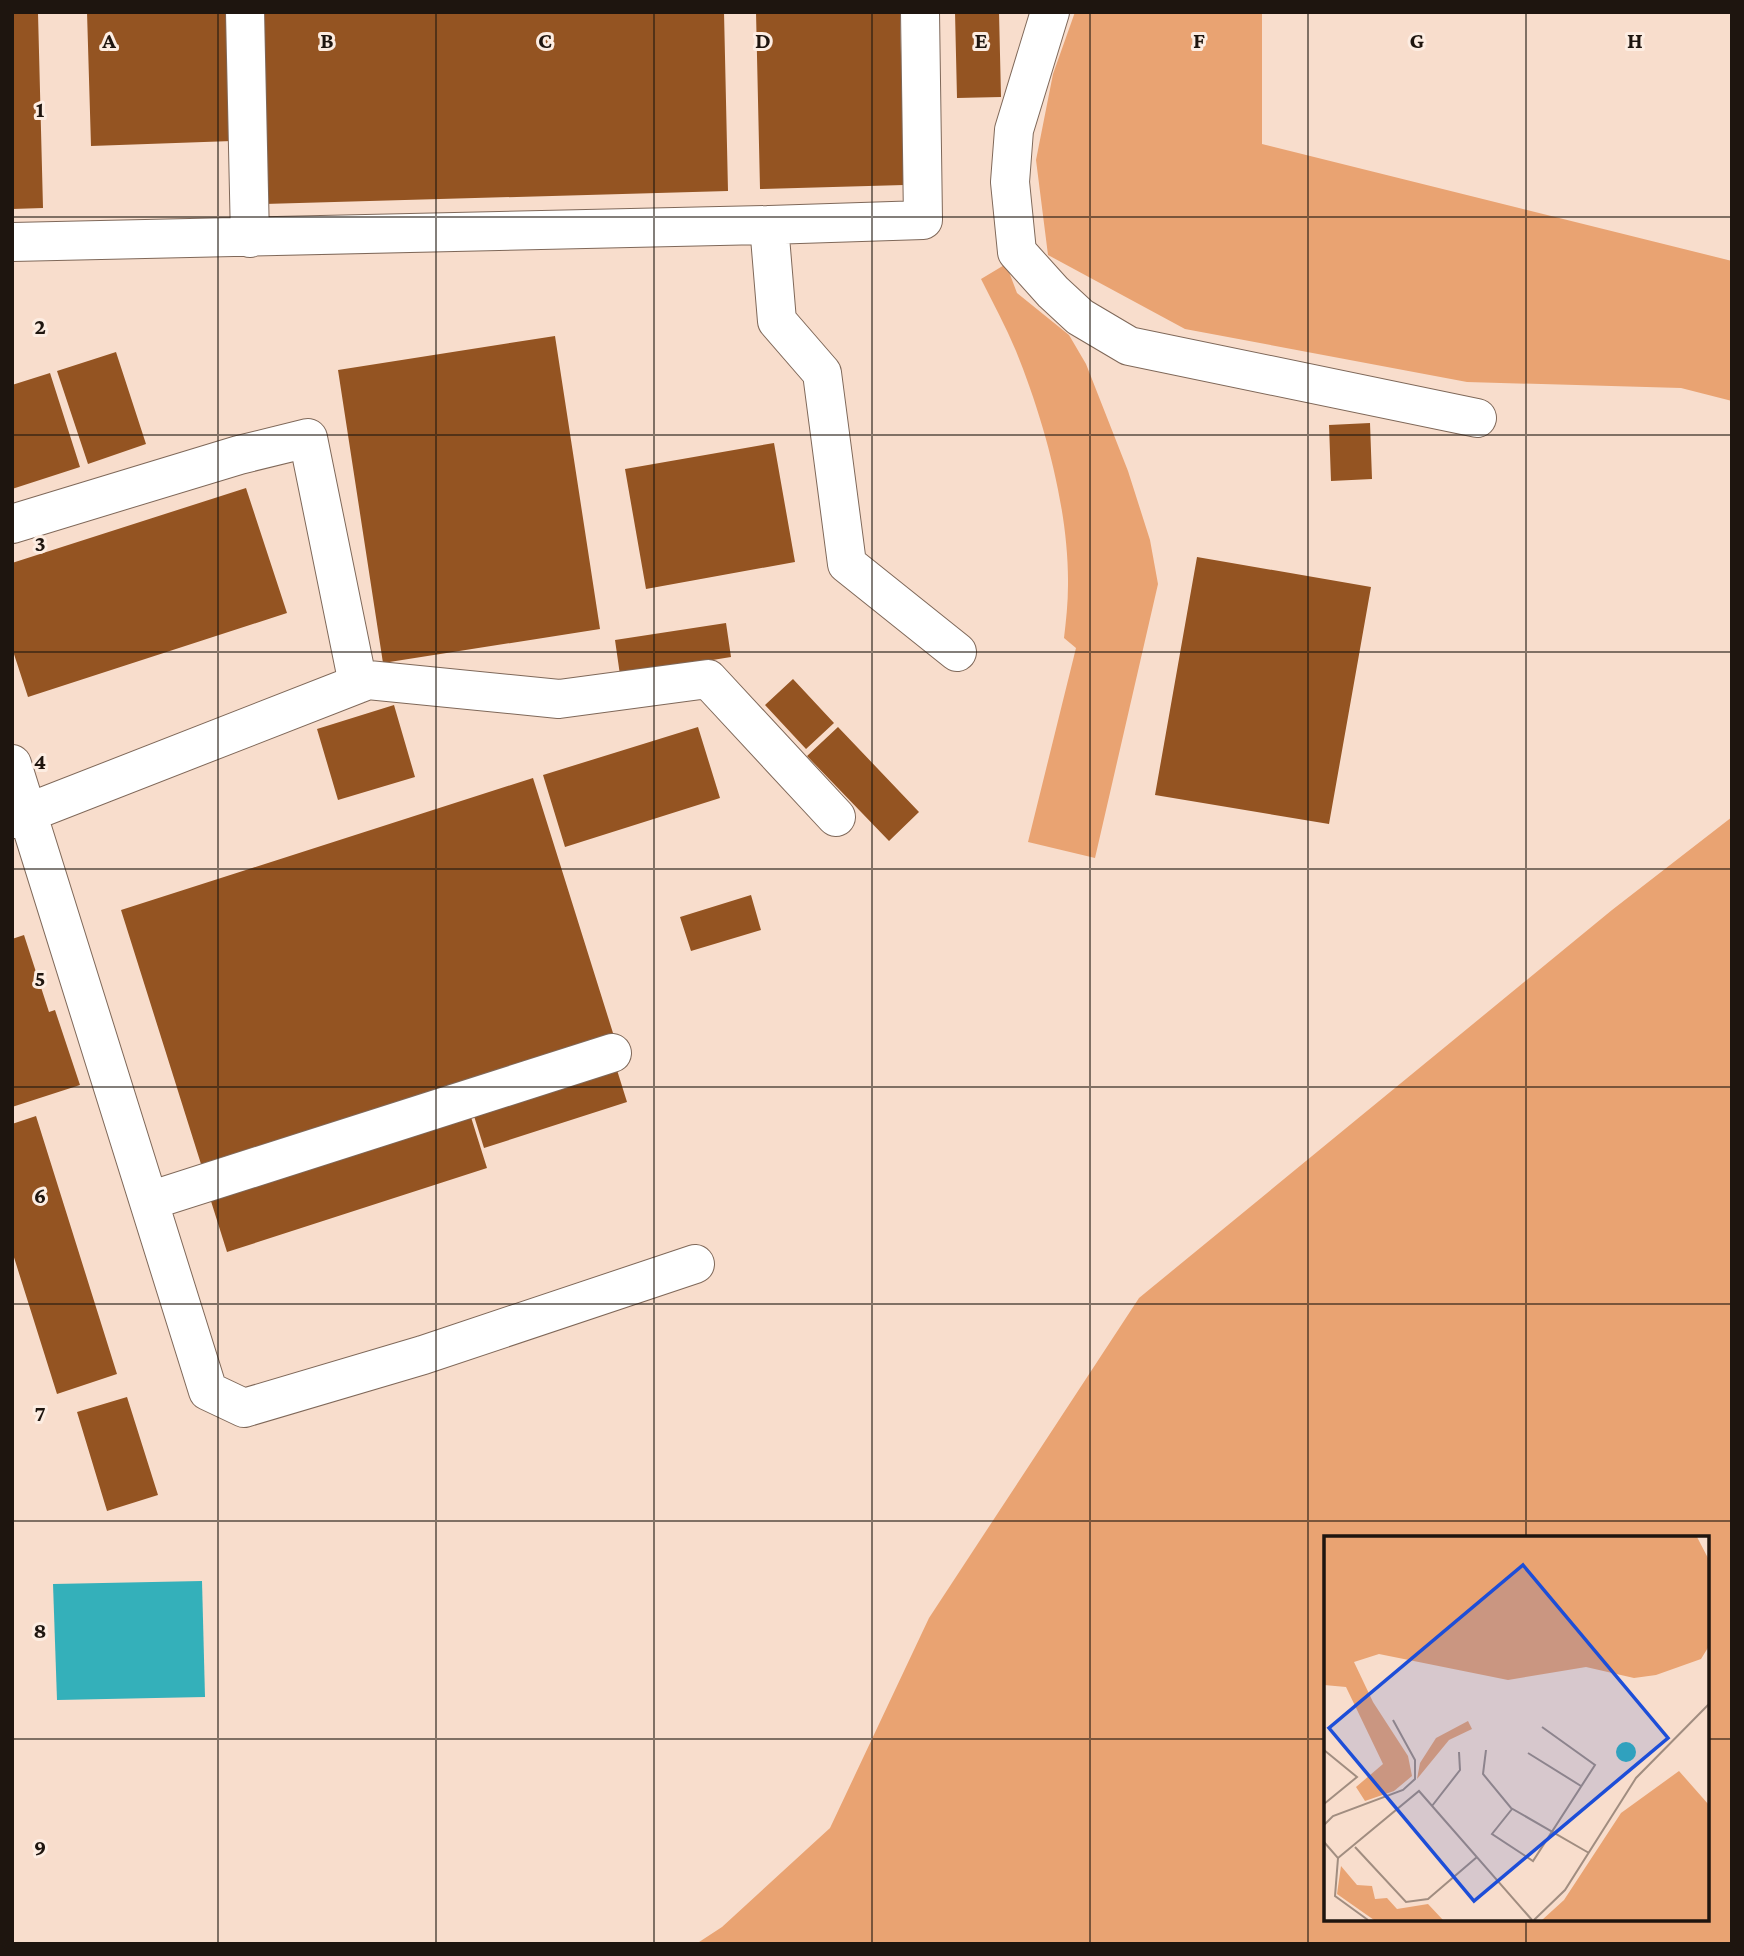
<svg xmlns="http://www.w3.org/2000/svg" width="1744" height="1956" font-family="'Crimson Pro',serif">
	<rect width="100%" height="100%" fill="#f8ddcc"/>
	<path fill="#e9a372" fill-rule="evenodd" d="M1075 12H1262V144L1732 261V401L1681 388 1467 382 1185 329 1048 255 1036 160 1053 74Z
		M1006 264 1017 293 1069 335 1086 364 1128 471 1150 540 1158 584 1095 858 1028 842 1076 648 1064 638C1066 621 1068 603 1068 585 1069 510 1044 420 1016 351 1006 327 993 303 981 279Z
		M1732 817V1944H696L722 1927 830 1828 929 1618 1139 1298 1612 910ZM1326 1538H1707V1919H1326Z"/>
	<path fill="#34b0ba" d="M202 1581 205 1697 57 1700 53 1584Z"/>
	<path fill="#945422" d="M87 12H229L232 141 91 146Z
		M260 12H724L728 191 264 204Z
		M756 12H900L904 185 760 189Z
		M955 12H999L1001 97 957 98Z
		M38 13 43 208 12 209V14Z
		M555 336 600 629 383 663 338 370Z
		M116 352 146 444 88 464 57 371Z
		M50 373 80 467 12 489V385Z
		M1370 423 1372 479 1331 481 1329 425Z
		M774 443 795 562 646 589 625 469Z
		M246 488 287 613 28 697 12 648V563Z
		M1197 557 1371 587 1329 824 1155 795Z
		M726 623 731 657 620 675 615 640Z
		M793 679 834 723 806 749 765 705Z
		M394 705 415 777 338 800 317 729Z
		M698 727 720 798 565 847 543 775Z
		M838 727 919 812 889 841 807 756Z
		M533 778 613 1033 201 1164 121 910Z
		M751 895 761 930 691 951 680 917Z
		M24 935 49 1012 55 1010 80 1085 12 1107V939Z
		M617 1070 627 1102 484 1148 474 1116Z
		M470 1114 487 1168 227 1252 210 1198Z
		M36 1116 117 1374 57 1394 12 1251V1124Z
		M127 1397 158 1495 107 1511 77 1412Z"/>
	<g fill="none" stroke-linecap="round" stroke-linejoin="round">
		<defs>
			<path id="minor" d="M245 12 250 238
				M1050 12 1014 130 1010 182 1017 252 1053 292 1080 317 1129 346 1477 418
				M769 225 777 321 822 373 847 564 957 652
				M12 242 769 225 923 220 920 12
				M12 524 239 455 308 438 358 684
				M12 764 208 1391 244 1408 423 1355 695 1264
				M12 819 368 680 559 699 708 679 836 817
				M149 1201 612 1053"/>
		</defs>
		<use href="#minor" stroke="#7f6859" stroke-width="40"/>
		<use href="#minor" stroke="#fff" stroke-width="38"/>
	</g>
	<path fill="none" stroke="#1e150f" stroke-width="2" stroke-opacity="0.55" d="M218 12V1944M436 12V1944M654 12V1944M872 12V1944M1090 12V1944M1308 12V1944M1526 12V1538M12 217H1732M12 435H1732M12 652H1732M12 869H1732M12 1087H1732M12 1304H1732M12 1521H1732M12 1739H1326M1707 1739H1732M1526 1919V1944"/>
	<g transform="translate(1324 1536)">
		<rect width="385" height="385" fill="#f8ddcc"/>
		<path d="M0 1H373L385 24V110L377 123 332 139 310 142 262 131 184 144 55 118 30 126 49 166 84 220 88 240 70 255 41 265 32 251 59 228 22 151 0 149ZM144 185 148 193 125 204 93 243 96 227 112 202ZM355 235 385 269V384H218L240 364 297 277ZM17 330 33 349 48 350 51 363 63 362 73 373 104 368 119 384H50L13 358Z" fill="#e9a372"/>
		<path d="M292 216a10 10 0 1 1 20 0a10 10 0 1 1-20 0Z" fill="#34b0ba"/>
		<path fill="none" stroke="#a18d80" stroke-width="2" d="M0 214 33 241 0 268M162 214 159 238 187 272 265 317M204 217 257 250M108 270 136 234 135 216M188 273 168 298 209 325 271 229 218 191M0 289 9 280 79 254 91 243V224L69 184M0 306 14 322 11 360 44 384M31 311 82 366 104 363 153 321M14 322 95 255 208 384M210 384 241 354 312 242 385 168"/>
		<path fill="#1d4ed8" fill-opacity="0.15" stroke="#1d4ed8" stroke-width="3.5" d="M199 29 344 202 150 365 5 192Z"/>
		<rect width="385" height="385" fill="none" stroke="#1e150f" stroke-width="3.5"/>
	</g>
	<g font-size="23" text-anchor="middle" font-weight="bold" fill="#1e150f" stroke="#fdede2" stroke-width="6" stroke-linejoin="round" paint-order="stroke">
		<text x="109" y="48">A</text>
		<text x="327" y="48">B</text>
		<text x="545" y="48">C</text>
		<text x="763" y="48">D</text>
		<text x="981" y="48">E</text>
		<text x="1199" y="48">F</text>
		<text x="1417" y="48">G</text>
		<text x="1635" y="48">H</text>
		<text x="40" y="117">1</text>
		<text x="40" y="334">2</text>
		<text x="40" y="551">3</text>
		<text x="40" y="769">4</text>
		<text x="40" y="986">5</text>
		<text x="40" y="1203">6</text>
		<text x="40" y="1421">7</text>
		<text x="40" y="1638">8</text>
		<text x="40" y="1855">9</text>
	</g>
	<rect width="1744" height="1956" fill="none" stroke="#1e150f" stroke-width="28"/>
</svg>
